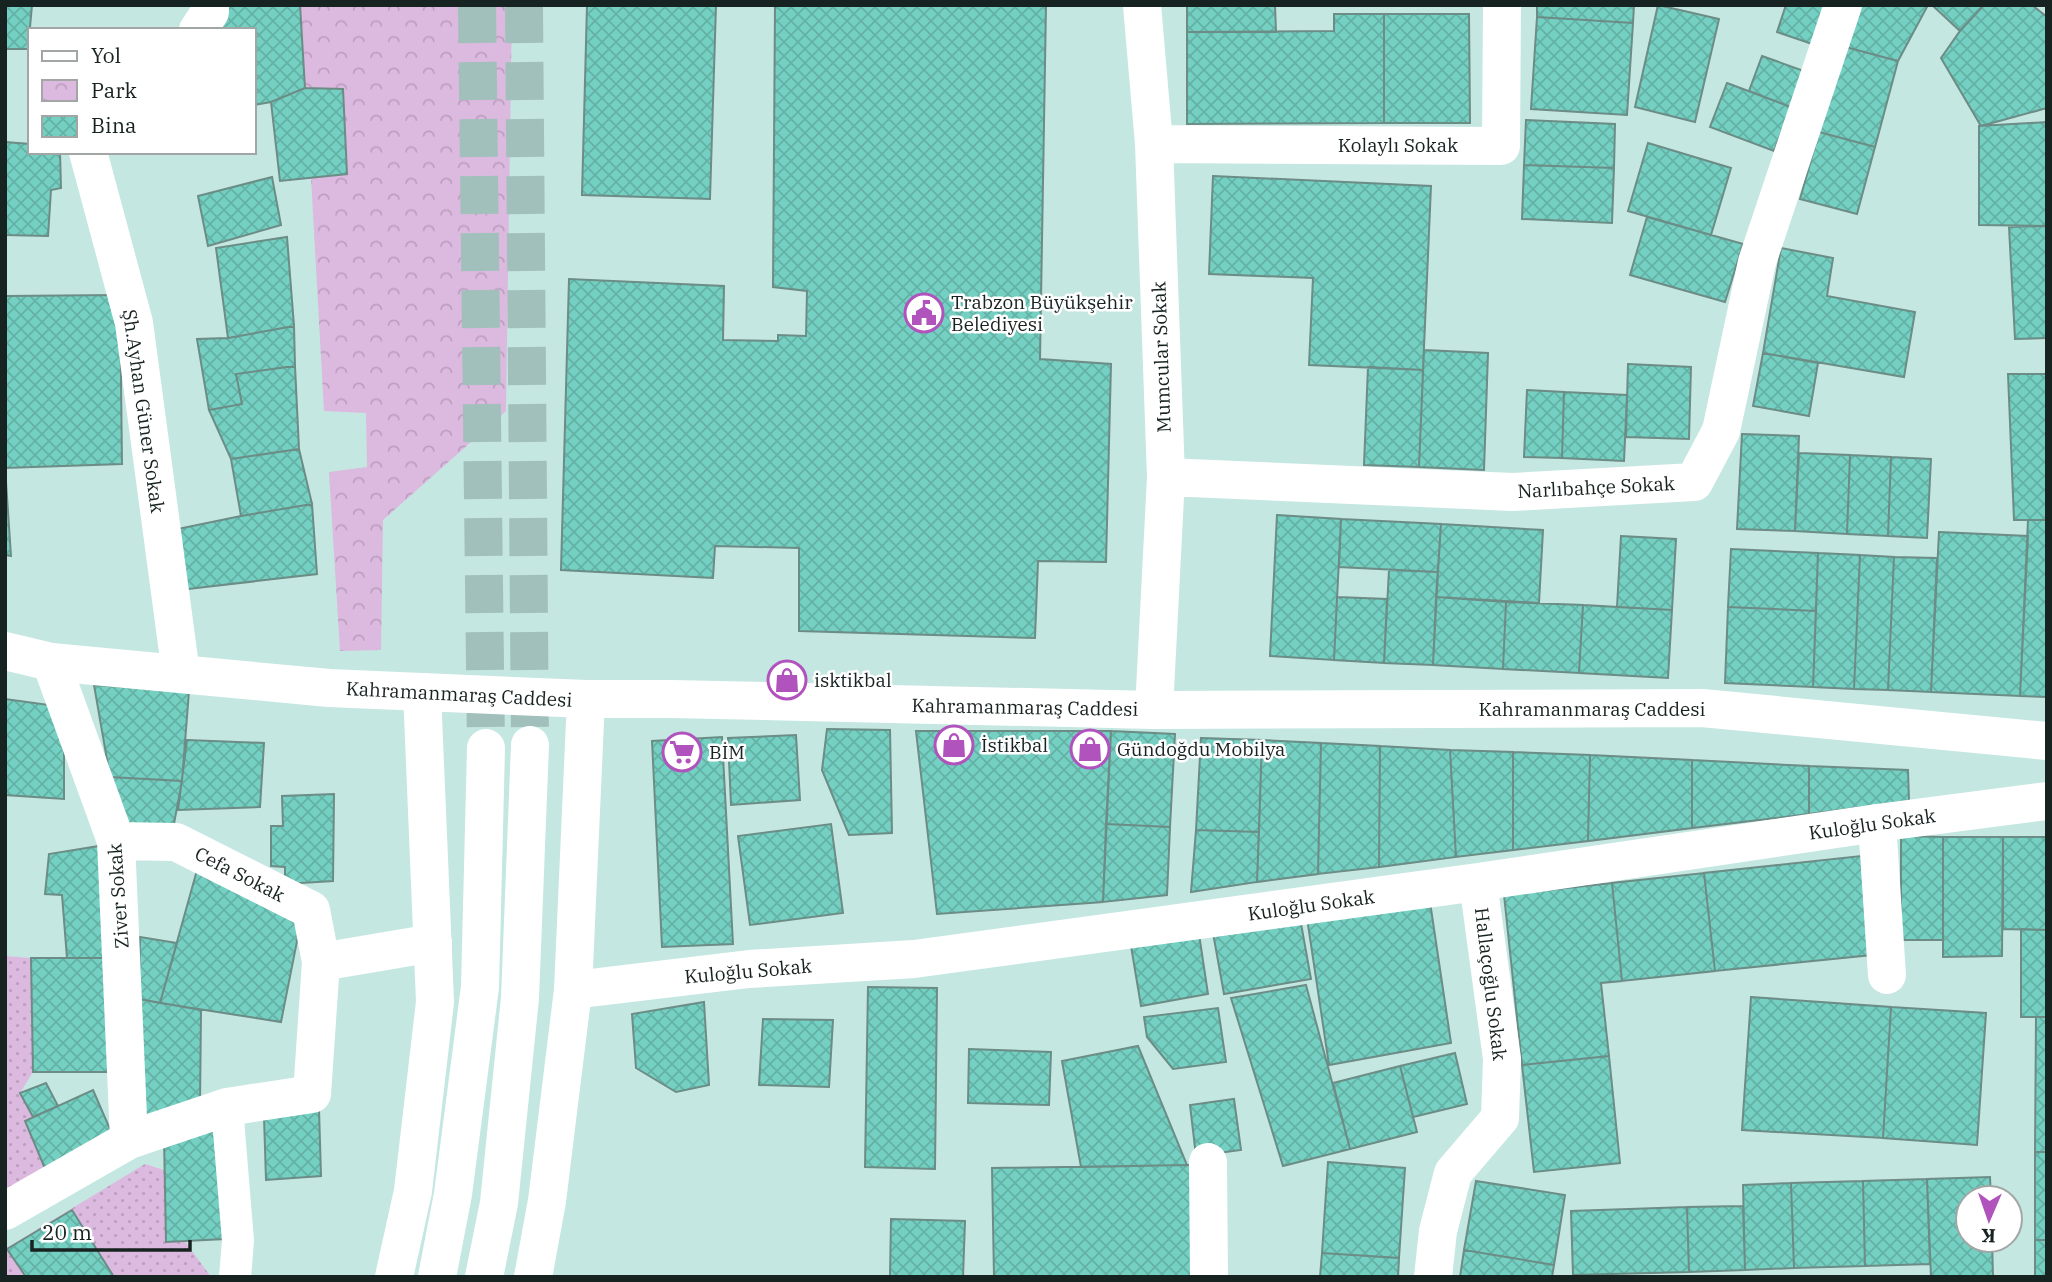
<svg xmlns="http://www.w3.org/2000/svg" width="2052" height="1282" font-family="'IBM Plex Serif',serif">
	<defs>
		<pattern id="park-crowns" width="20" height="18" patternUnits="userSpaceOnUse" patternTransform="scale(1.75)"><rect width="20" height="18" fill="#dcb9df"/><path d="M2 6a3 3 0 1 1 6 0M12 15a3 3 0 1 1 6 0" fill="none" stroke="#bc9fbf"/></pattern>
		<pattern id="garden-dots" width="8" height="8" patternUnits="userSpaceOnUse" patternTransform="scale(1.75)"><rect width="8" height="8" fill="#dcb9df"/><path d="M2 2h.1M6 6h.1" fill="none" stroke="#bc9fbf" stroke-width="1.8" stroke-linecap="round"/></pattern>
		<pattern id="building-cross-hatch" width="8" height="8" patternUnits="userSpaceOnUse" patternTransform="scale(1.75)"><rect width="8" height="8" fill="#74d0c2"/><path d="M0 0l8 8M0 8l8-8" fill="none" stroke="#64b2a6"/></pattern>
	</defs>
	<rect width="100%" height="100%" fill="#c5e7e1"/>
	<path fill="url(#park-crowns)" d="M300 5H512L506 411 383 520 381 650 340 651 329 472 367 467 366 413 324 411 311 178 347 174 343 90 305 88Z"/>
	<path fill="url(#garden-dots)" d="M5 956 31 958 33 1072 20 1093 33 1117 26 1121 46 1171 5 1192Z
		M145 1164 164 1170 166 1242 184 1240 211 1277H5V1249Z"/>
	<path fill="url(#building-cross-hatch)" stroke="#6c8c86" stroke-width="2" d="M5 5H32L28 49H5Z
		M225 5H300L305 88 271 102 254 105V30H221Z
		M587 5H716L710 199 582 195Z
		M775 5H1046L1040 359 1111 364 1106 562 1038 561 1035 638 799 631V548L715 546 713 578 561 570 569 279 724 286 723 340 778 341V335L806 336 807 291 773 287Z
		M1187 5H1275L1276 32H1187Z
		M1537 5H1634L1633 23 1537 17Z
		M1658 5 1719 19 1695 122 1635 107Z
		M1786 5H1831L1818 46 1777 32Z
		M1861 5H1928L1898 61 1842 46Z
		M1932 5H1984L1960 31Z
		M1984 5H2032L2047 17V108L1981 126 1941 58 1960 31Z
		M1334 14H1384V123L1187 124V32L1334 31Z
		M1384 14H1469L1470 123H1384Z
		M1537 17 1633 23 1627 115 1531 109Z
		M1842 46 1898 61 1875 147 1819 132Z
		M1762 56 1804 71 1791 107 1749 91Z
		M1727 83 1791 107 1774 151 1710 127Z
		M305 88 343 89 347 174 280 181 271 102Z
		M1526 120 1615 124 1614 168 1524 165Z
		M2047 122V226L1979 225V126Z
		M1819 132 1875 147 1857 214 1800 199Z
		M5 142 30 144V152H60L61 188 51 190 48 236 5 235Z
		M1648 143 1731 168 1711 235 1628 211Z
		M1524 165 1614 168 1612 223 1522 219Z
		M1213 176 1431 186 1423 370 1309 365 1313 278 1209 274Z
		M272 177 281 225 208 246 198 196Z
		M1647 217 1743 244 1725 302 1630 275Z
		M2047 226V338L2015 339 2009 227Z
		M287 237 294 326 228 338 216 248Z
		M1781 248 1833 258 1827 296 1915 312 1904 377 1763 353Z
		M120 295 122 464 5 468V296Z
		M294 326 295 366 236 374 242 404 209 410 197 339 228 338Z
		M1424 350 1488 353 1484 470 1419 467Z
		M1763 353 1818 363 1809 416 1753 406Z
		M1628 364 1691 367 1689 439 1626 437Z
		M295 366 299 449 231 459 209 410 242 404 236 374Z
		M1368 367 1423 370 1419 467 1364 465Z
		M2008 374H2047V520H2014Z
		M1527 390 1564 392 1562 458 1524 457Z
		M1564 392 1627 395 1624 461 1562 458Z
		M1742 434 1799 436 1795 531 1737 529Z
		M299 449 312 504 241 516 231 459Z
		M1799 453 1850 455 1847 534 1795 531Z
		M1850 455 1891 457 1888 536 1847 534Z
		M1891 457 1931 459 1927 538 1888 536Z
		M5 482H6L11 556 5 555Z
		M312 504 317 574 180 590 168 531 241 516Z
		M1277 515 1341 519 1334 660 1270 656Z
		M1341 519 1441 524 1438 572 1339 567Z
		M2028 520H2047V697L2020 696Z
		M1441 524 1543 530 1539 603 1436 597Z
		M1939 532 2028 536 2020 696 1931 692Z
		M1621 536 1676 539 1672 610 1617 607Z
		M1731 549 1818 553 1816 611 1728 607Z
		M1818 553 1860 555 1854 689 1813 687Z
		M1860 555 1894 557 1888 690 1854 689Z
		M1894 557 1937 558 1931 692 1888 690Z
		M1389 570 1438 572 1433 665 1384 663Z
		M1337 597 1387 599 1384 663 1334 660Z
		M1436 597 1506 602 1503 669 1433 665Z
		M1506 602 1583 605 1579 673 1503 669Z
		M1583 605 1672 610 1668 678 1579 673Z
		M1728 607 1816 611 1813 687 1725 683Z
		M94 685 189 691 182 781 110 777Z
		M5 699 64 707V799L5 795Z
		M827 729 890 730 892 833 849 835 822 770Z
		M916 731H1111L1103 902 937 914Z
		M1111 731 1175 734 1170 827 1106 824Z
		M796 735 800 800 731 805 728 738Z
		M722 737 733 944 662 947 652 741Z
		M1201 738 1262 740 1259 832 1196 830Z
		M187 740 264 743 260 807 178 810Z
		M1262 740 1321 743 1318 874 1257 882Z
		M1321 743 1380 746 1379 867 1318 874Z
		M1380 746 1450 750 1456 857 1379 867Z
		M1450 750 1513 752V850L1456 857Z
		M1513 752 1590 755 1588 841 1513 850Z
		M1590 755 1692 760V828L1588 841Z
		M1692 760 1809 766V814L1692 828Z
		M1809 766 1908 770 1909 801 1809 814Z
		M110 777 182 781 173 829 121 828Z
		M334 794 333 881 285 884V867L271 866V826H283L282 796Z
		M831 824 843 913 750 925 738 836Z
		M1106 824 1170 827 1167 895 1103 902Z
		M1196 830 1259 832 1257 882 1191 892Z
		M1901 836 1943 837V940H1901Z
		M1943 837H2003L2002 956 1943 957Z
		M2003 837H2047V930L2003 929Z
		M99 846 111 958H67L62 895 45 894 49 854Z
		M1861 856 1872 955 1715 971 1704 873Z
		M197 870 303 911 281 1022 160 1003Z
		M1704 873 1715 971 1622 981 1612 883Z
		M1612 883 1622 981 1601 983 1609 1056 1522 1065 1504 895Z
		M1430 902 1451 1043 1329 1065 1307 918Z
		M1300 918 1311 979 1224 994 1213 933Z
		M2021 929 2047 930V1017H2021Z
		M1199 934 1208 994 1141 1006 1131 946Z
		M140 937 177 943 160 1003 139 999Z
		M31 958H111L108 1072H33Z
		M1306 985 1350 1149 1283 1166 1231 998Z
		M868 987 937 988 935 1169 865 1167Z
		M1751 997 1891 1007 1883 1138 1742 1130Z
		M139 999 201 1010 200 1106 142 1121Z
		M704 1002 709 1085 676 1092 636 1068 632 1014Z
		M1891 1007 1986 1013 1977 1145 1883 1138Z
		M1218 1008 1226 1062 1173 1069 1147 1037 1144 1017Z
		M2036 1017H2047V1152H2035Z
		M763 1019 833 1020 829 1087 759 1085Z
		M1138 1046 1187 1165 1081 1167 1062 1061Z
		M969 1049 1051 1052 1049 1105 968 1103Z
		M1455 1053 1467 1104 1413 1117 1400 1066Z
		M1609 1056 1620 1163 1534 1172 1522 1065Z
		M1400 1066 1417 1132 1350 1149 1333 1083Z
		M46 1083 58 1106 33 1117 20 1093Z
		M93 1090 116 1143 46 1171 25 1121Z
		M1234 1099 1241 1150 1196 1156 1190 1105Z
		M319 1109 321 1176 266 1180 264 1117Z
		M225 1119V1239L166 1242 164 1138Z
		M2035 1152H2047V1240H2035Z
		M1328 1162 1405 1168 1399 1258 1322 1253Z
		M1191 1165 1193 1277H994L992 1168Z
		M1990 1177 1991 1198H1968V1240H1992L1993 1277H1931L1927 1179Z
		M1927 1179 1930 1264 1865 1266 1863 1181Z
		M1476 1181 1565 1195 1554 1265 1464 1250Z
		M1863 1181 1865 1266 1794 1268 1791 1183Z
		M1791 1183 1794 1268 1745 1270 1743 1185Z
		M1743 1206 1745 1270 1689 1272 1687 1207Z
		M1687 1207 1689 1272 1573 1275 1571 1211Z
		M72 1210 114 1277H26L7 1249Z
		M891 1219 965 1221 963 1277H890Z
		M2035 1240H2047V1277H2035Z
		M1464 1250 1554 1265 1552 1277H1460Z
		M1322 1253 1399 1258 1398 1277H1320Z"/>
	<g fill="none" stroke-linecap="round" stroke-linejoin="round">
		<path stroke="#a2c0bb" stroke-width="38" stroke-dasharray="38 19" stroke-linecap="butt" d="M477 5 486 748
			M524 5 530 745"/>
		<path stroke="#fff" stroke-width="32" d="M227 1107 238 1241 235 1277"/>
		<path stroke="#fff" stroke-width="38" d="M1887 975 1877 823 2047 801"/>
		<path stroke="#fff" stroke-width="38" d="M1142 5 1154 144 1166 477 1154 710
			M198 30 210 12V5
			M1154 144 1501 146 1502 5
			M88 152 134 323 181 674
			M1166 477 1513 492 1694 482 1721 431 1757 262 1843 5
			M51 662 116 841 129 1140
			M116 841 176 842 311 910 321 962
			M573 990 749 969 914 959 1478 882 1877 823
			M1208 1162 1209 1277
			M5 1211 129 1140 227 1107 312 1094 321 962 433 943
			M1433 1277 1438 1231 1453 1173 1500 1118 1502 1059 1478 882"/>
		<path stroke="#fff" stroke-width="38" d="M5 651 51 662 329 688 586 699H671L1154 710 1702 708 2047 741"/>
		<path stroke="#fff" stroke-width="38" d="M394 1277 413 1191 435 1002 422 692
			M437 1277 453 1194 480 987 486 748
			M484 1277 499 1203 520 998 530 745
			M533 1277 547 1201 573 990 586 699"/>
	</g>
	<defs>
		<symbol id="civic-ring" viewBox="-11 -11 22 22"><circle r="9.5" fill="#fff" stroke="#b153bd" stroke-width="1.5"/><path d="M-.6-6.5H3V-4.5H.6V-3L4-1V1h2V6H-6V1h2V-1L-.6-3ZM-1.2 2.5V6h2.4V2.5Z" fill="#b153bd"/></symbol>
		<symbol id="shop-ring" viewBox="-11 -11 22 22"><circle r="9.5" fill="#fff" stroke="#b153bd" stroke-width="1.5"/><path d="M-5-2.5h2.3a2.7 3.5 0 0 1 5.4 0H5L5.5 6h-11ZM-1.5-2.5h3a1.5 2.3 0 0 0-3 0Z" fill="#b153bd"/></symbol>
		<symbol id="supermarket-ring" viewBox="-11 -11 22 22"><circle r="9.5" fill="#fff" stroke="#b153bd" stroke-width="1.5"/><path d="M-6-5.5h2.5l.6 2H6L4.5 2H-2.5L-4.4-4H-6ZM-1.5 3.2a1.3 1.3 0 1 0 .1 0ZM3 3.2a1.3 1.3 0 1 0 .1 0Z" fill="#b153bd"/></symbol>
	</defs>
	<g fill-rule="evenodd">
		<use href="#civic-ring" x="902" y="291" width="44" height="44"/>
		<use href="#shop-ring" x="765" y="658" width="44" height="44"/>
		<use href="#shop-ring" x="932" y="723" width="44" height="44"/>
		<use href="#shop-ring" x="1068" y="727" width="44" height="44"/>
		<use href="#supermarket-ring" x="660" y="730" width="44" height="44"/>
	</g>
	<g text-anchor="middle" stroke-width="5" stroke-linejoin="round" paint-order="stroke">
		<g font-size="19" fill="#172321" stroke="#fff">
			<text x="1398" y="152">Kolaylı Sokak</text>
			<text transform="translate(1161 357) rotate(-92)" y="7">Mumcular Sokak</text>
			<text transform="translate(144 411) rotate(82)" y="7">Şh.Ayhan Güner Sokak</text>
			<text transform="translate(1596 487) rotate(-3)" y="7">Narlıbahçe Sokak</text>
			<text transform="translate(459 694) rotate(3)" y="7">Kahramanmaraş Caddesi</text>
			<text transform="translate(1025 707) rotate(1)" y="7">Kahramanmaraş Caddesi</text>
			<text x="1592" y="716">Kahramanmaraş Caddesi</text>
			<text transform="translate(1872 824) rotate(-8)" y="7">Kuloğlu Sokak</text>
			<text transform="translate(240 874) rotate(27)" y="7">Cefa Sokak</text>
			<text transform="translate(118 896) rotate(-94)" y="7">Ziver Sokak</text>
			<text transform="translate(1311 905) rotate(-8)" y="7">Kuloğlu Sokak</text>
			<text transform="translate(748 971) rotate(-5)" y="7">Kuloğlu Sokak</text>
			<text transform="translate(1491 984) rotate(83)" y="7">Hallaçoğlu Sokak</text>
		</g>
		<g font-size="19" fill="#172321" stroke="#fff" text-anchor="start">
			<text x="951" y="309">Trabzon Büyükşehir<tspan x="951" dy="22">Belediyesi</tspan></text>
			<text x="814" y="687">isktikbal</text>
			<text x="981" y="752">İstikbal</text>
			<text x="1117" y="756">Gündoğdu Mobilya</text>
			<text x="709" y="759">BİM</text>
		</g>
	</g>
	<rect width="2052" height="1282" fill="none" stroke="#172321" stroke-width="14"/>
	<rect x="28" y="28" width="228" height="126" fill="#ffffff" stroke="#a2a7a6" stroke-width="2"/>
	<rect x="42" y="51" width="35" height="10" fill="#ffffff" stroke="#a2a7a6" stroke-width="2"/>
	<text x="91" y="63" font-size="21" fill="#172321">Yol</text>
	<rect x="42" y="80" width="35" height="21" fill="url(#park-crowns)" stroke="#a2a7a6" stroke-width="2"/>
	<text x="91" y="98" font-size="21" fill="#172321">Park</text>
	<rect x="42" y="116" width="35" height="21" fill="url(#building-cross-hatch)" stroke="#a2a7a6" stroke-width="2"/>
	<text x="91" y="133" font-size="21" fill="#172321">Bina</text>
	<g transform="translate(1989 1219) rotate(182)"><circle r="33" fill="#ffffff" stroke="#a2a7a6" stroke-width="2"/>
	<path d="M0-5L12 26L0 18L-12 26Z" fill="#b153bd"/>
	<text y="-10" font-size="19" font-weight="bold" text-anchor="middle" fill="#172321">K</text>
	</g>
	<path d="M32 1240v10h158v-10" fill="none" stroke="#172321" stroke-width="3.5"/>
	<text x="42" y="1240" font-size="21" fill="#172321" stroke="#ffffff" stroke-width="5" paint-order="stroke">20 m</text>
</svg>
